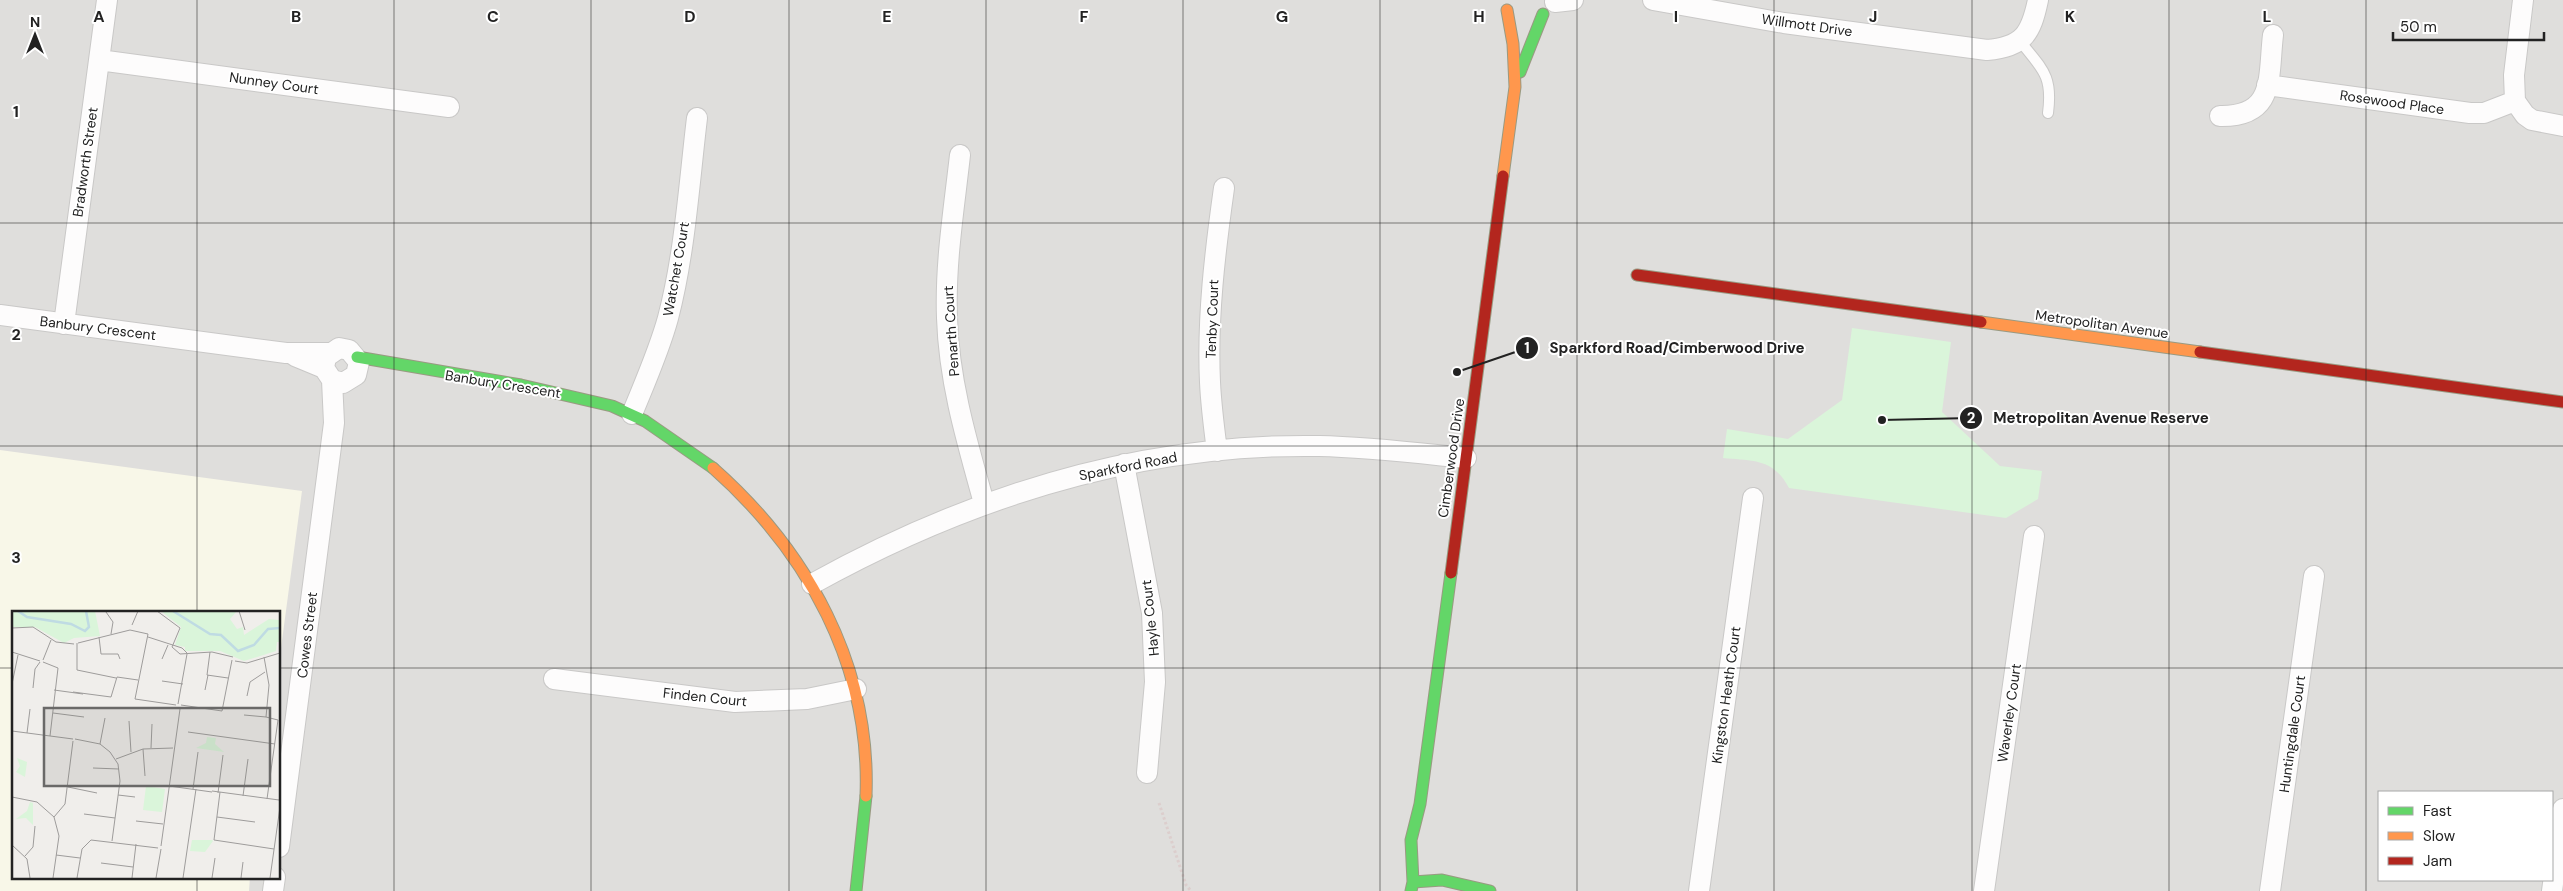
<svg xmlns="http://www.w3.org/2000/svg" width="2563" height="891" font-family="'DM Sans',sans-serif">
	<rect width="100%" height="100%" fill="#f0eeeb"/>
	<path fill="#dfdedc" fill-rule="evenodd" d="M0 0H2563V891H0ZM14 612H279V877H14ZM2379 792H2552V880H2379Z"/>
	<path fill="#f8f7e8" d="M0 450 302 491 279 663V612H14V877H250L249 891H0Z"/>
	<path fill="#daf5da" d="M1852 328 1951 342 1942 412 2000 466 2042 471 2038 499 2006 518 1789 488C1773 458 1753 461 1723 458L1727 429 1788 439 1842 400Z"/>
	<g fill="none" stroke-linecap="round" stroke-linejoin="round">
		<defs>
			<path id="lane" d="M2020 41C2042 69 2053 75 2048 113"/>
			<path id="street" d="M1653 0 1784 23 1987 50C2023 47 2031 34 2038 0
				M2523 0 2514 75 2515 101 2525 115 2532 120 2563 126
				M1555 2 1573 0
				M99 60 449 107
				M2267 85 2470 113H2484L2515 101
				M2220 116C2276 117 2268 77 2273 35
				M960 155C954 209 945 263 947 318 949 382 967 442 984 503
				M0 315 286 353H330
				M64 324 107 0
				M295 356 324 368 332 380 343 383 356 375 359 362 349 350 339 348 326 357 324 368
				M632 414C645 382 659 351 668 318 685 253 689 184 697 118
				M1217 451C1214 428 1211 405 1210 382 1207 318 1215 252 1224 188
				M1124 464 1152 613 1155 682 1147 773
				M812 584C969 497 1138 443 1319 446 1368 447 1417 453 1466 458
				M554 679 735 702 807 699 856 689
				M279 847 334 423 332 380
				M273 891 275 877
				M1699 891 1753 498
				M1984 891 2034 536
				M2270 891 2314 576
				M2552 891 2563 809"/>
			<path id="fast" d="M1520 72 1543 14
				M357 357 521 385 612 406 645 421 713 468
				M1413 882 1442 880 1490 891
				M856 891 866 796
				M1411 891 1413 882 1411 840 1420 804 1451 573"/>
			<path id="slow" d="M1503 176 1515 87 1513 44 1507 10
				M1981 322 2200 352
				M713 468C808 552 871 666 866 796"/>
			<path id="jam" d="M1637 275 1981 322
				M2200 352 2563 402
				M1451 573 1503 176"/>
		</defs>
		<use href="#lane" stroke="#c9c8c7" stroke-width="12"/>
		<use href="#street" stroke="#c9c8c7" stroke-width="22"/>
		<use href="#fast" stroke="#999a82" stroke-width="13"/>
		<use href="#slow" stroke="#999a82" stroke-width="13"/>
		<use href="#jam" stroke="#999a82" stroke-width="13"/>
		<path stroke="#dccecd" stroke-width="3" stroke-dasharray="2.5 2.5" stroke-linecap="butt" d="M1159 803 1186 885 1191 891"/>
		<use href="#lane" stroke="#fdfcfc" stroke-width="10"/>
		<use href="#street" stroke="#fdfcfc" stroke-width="20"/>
		<use href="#fast" stroke="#63d668" stroke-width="11"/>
		<use href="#slow" stroke="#ff974d" stroke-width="11"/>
		<use href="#jam" stroke="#b3261e" stroke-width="11"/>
	</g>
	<path fill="none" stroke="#222" stroke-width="1" stroke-opacity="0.55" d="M197 0V612M394 0V891M591 0V891M789 0V891M986 0V891M1183 0V891M1380 0V891M1577 0V891M1774 0V891M1972 0V891M2169 0V891M2366 0V891M0 223H2563M0 446H2563M0 668H14M279 668H2563M197 877V891"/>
	<g text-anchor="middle" stroke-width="4" stroke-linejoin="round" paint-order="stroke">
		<g font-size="14" fill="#222" stroke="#fff">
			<text transform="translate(1807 25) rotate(8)" y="5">Willmott Drive</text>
			<text transform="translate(274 83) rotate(8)" y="5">Nunney Court</text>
			<text transform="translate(2392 102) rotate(8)" y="5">Rosewood Place</text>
			<text transform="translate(85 162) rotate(-82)" y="5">Bradworth Street</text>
			<text transform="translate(676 269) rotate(-80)" y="5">Watchet Court</text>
			<text transform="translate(1212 319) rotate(-88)" y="5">Tenby Court</text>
			<text transform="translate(2102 324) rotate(8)" y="5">Metropolitan Avenue</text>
			<text transform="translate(98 328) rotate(7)" y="5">Banbury Crescent</text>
			<text transform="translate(951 331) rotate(-94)" y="5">Penarth Court</text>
			<text transform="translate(503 384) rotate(9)" y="5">Banbury Crescent</text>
			<text transform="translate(1451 458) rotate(-82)" y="5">Cimberwood Drive</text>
			<text transform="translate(1128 466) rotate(-11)" y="5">Sparkford Road</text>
			<text transform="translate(1150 618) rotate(-96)" y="5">Hayle Court</text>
			<text transform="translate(307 635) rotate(-83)" y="5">Cowes Street</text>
			<text transform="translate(1726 695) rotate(-82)" y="5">Kingston Heath Court</text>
			<text transform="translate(705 697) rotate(6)" y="5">Finden Court</text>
			<text transform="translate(2009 713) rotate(-82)" y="5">Waverley Court</text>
			<text transform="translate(2292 734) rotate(-82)" y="5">Huntingdale Court</text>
		</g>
	</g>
	<g transform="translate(12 611)">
		<rect width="268" height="268" fill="#f0eeeb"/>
		<path d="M0 0H83L88 25 62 27 52 32 23 16H0ZM149 0H225L218 8 225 18 231 16 232 24 257 8 267 9V31H265L264 40 232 50 208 40H173V36L163 34 169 16ZM195 126 204 127 203 133 212 141 184 137 194 132ZM5 147 15 151 13 166 4 161 8 155ZM134 175 153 178 150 201 131 199ZM18 191 21 192V214L14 207 4 208 15 200ZM180 229H200L201 230 193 241 178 240Z" fill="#daf5da"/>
		<path fill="none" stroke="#bfdbe3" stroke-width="2.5" d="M6 0 15 6 59 13 73 20 77 16 74 0M161 0 198 23 209 24 226 40 242 34 256 18 268 17"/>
		<path fill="none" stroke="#9e9c9b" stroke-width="1" d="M145 0 168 17 160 36M227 0 233 19M94 1 101 11 99 23M120 14 126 0M0 17 21 16 44 31 62 33M87 26 89 43H106L108 48M136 26 170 37 175 42M65 32V59L104 67M66 32 118 19 136 23 123 88 164 94M160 36 168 43 200 41 221 46M0 41 28 50M198 41 195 64 216 67M252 46 257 74 254 106 266 109M150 48 156 34M31 49 39 29M223 50 235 52 268 42M31 51 46 57 38 125M150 70 171 73M0 73 6 44M21 77 23 58 28 51M42 79 71 83M193 79 196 64M61 81 99 86 105 66 126 69M235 85 238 71 253 61M166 93 175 43M169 94 210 100 220 49M41 102 72 106M232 104 254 106M117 110 119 141M0 120 61 128M176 121 263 133M15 122 18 98M63 128 88 133 98 141 106 153 108 170 100 230M88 133 93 107M139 137 140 113M131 138 133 165M104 148 131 138 161 137M81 157 107 158M157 175 200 181M56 176 85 182M181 178 186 141M200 180 267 189M208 181 202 229 262 238M206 182 211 144M106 184 123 186M231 185 236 148M0 186 25 191 42 206 47 225 41 267M255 188 266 109M72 203 103 207M42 206 53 193 61 130M205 206 243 211M124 210 151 213M0 234 15 248 18 267M149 235 168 98M44 244 68 247M13 245 21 236 23 215M89 252 121 256M65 267 70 238 79 229 146 237M120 267 124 233M144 267 149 238M171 267 184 178M200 267 203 247M229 267 231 251M258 267 268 196"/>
		<path fill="#6a6968" fill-opacity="0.15" stroke="#6a6968" stroke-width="2.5" d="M32 97H258V175H32Z"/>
		<rect width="268" height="268" fill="none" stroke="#222" stroke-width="2.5"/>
	</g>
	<g font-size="16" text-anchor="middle" font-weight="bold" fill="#222" stroke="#fff" stroke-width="4" stroke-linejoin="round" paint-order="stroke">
		<text x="99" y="22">A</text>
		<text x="296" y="22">B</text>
		<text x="493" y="22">C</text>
		<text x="690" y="22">D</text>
		<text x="887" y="22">E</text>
		<text x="1084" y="22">F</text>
		<text x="1282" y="22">G</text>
		<text x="1479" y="22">H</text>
		<text x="1676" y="22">I</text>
		<text x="1873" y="22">J</text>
		<text x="2070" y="22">K</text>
		<text x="2267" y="22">L</text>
		<text x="16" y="117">1</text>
		<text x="16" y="340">2</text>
		<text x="16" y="563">3</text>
	</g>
	<path fill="none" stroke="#222" stroke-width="2" d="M1457 372L1527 348M1882 420L1971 418"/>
	<g fill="#222" stroke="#fff" stroke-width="2">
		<circle cx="1457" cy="372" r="5"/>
		<circle cx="1882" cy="420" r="5"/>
		<circle cx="1527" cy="348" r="12"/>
		<circle cx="1971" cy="418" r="12"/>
	</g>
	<g font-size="15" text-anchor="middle" font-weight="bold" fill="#fff">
		<text x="1527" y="353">1</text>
		<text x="1971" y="423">2</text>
	</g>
	<g font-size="15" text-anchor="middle" font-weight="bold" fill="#222" stroke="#fff" stroke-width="4" stroke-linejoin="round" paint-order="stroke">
		<text x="1677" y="353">Sparkford Road/Cimberwood Drive</text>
		<text x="2101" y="423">Metropolitan Avenue Reserve</text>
	</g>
	<rect x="2378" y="791" width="175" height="90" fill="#ffffff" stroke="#a7a7a7"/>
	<rect x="2388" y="807" width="25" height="8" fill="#63d668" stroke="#a7a7a7"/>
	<text x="2423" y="816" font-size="15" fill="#222222">Fast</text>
	<rect x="2388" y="832" width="25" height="8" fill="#ff974d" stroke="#a7a7a7"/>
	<text x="2423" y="841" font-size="15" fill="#222222">Slow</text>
	<rect x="2388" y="857" width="25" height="8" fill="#b3261e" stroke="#a7a7a7"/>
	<text x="2423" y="866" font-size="15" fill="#222222">Jam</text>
	<g transform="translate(35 35)" stroke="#ffffff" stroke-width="4" paint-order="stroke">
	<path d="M0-4L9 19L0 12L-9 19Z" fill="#222222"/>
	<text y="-8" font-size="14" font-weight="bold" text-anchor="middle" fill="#222222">N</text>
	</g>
	<path d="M2393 32v8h151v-8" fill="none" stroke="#222222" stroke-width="2.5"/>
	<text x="2400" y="32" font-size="15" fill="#222222" stroke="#ffffff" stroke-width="4" paint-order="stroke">50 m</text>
</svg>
